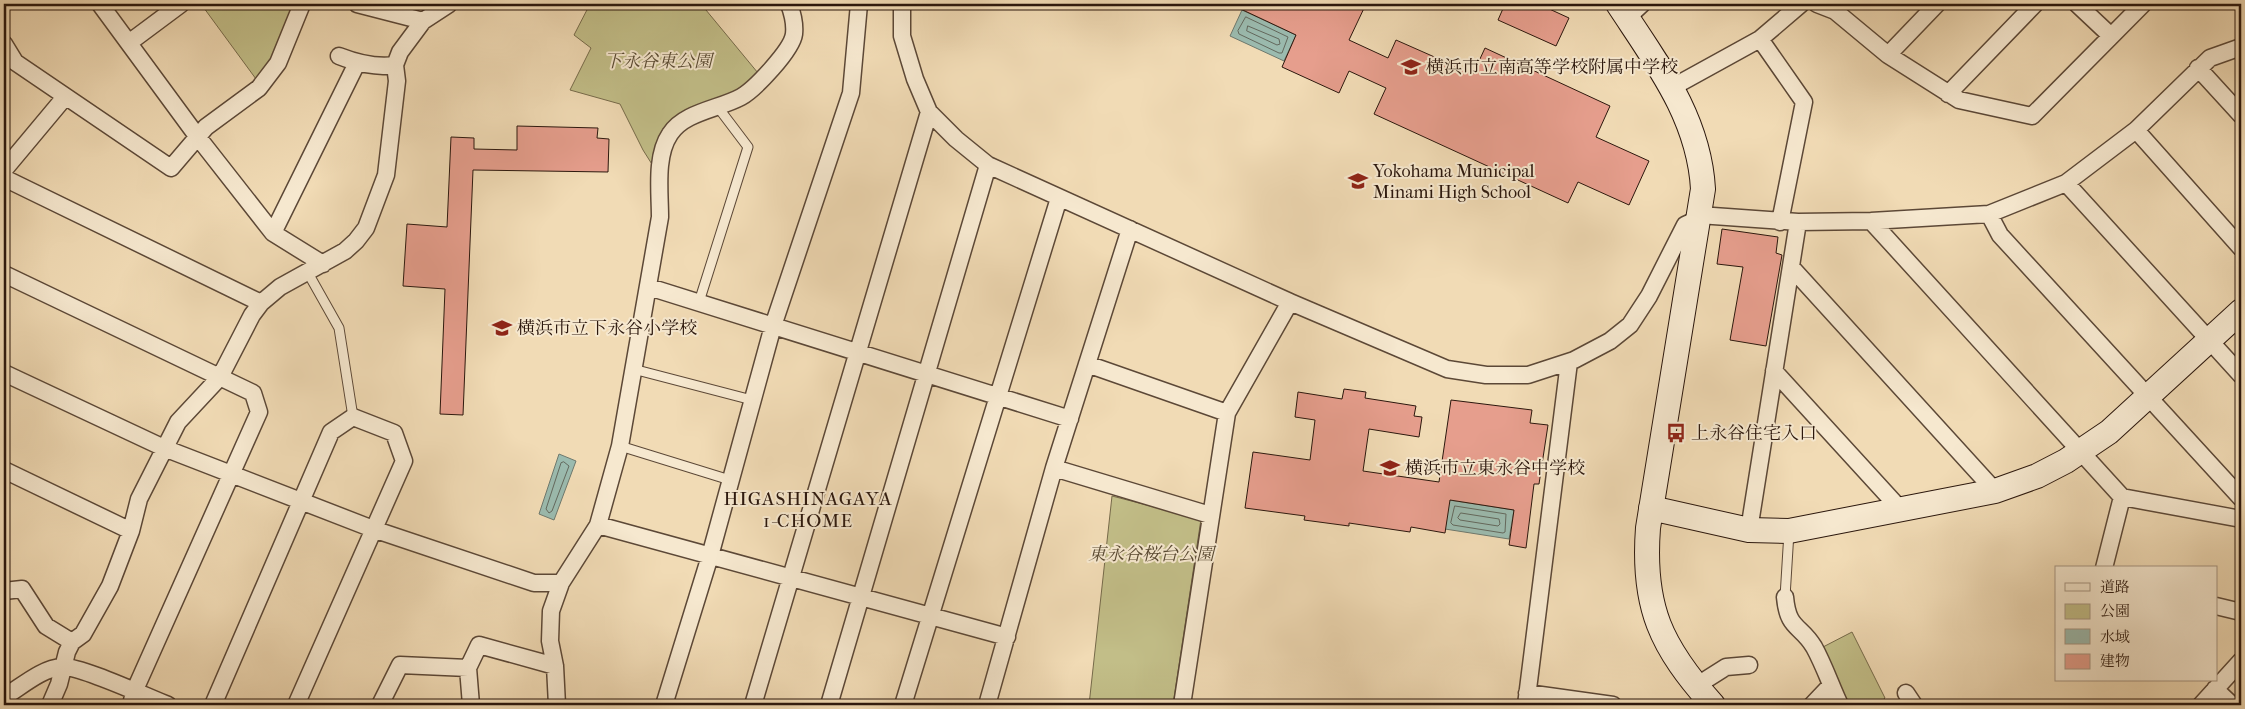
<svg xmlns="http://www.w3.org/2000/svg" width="2245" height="709" font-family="'IM FELL French Canon','Noto Serif JP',serif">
	<rect width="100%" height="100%" fill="#f1dbb5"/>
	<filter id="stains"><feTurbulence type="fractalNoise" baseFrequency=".004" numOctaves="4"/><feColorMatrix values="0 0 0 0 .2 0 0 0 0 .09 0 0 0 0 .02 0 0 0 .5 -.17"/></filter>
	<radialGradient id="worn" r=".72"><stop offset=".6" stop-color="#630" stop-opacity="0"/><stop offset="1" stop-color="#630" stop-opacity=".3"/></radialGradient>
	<path fill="#c2be88" stroke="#766a4a" d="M201 4H297L271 61 256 79Z
		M590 4H701L758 73 749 83 737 91 674 118 662 131 655 169 643 150 620 104 570 90 591 48 574 35Z
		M1112 496 1201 519 1173 705H1089Z
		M1852 632 1885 698 1877 705H1849L1823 647Z"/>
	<path fill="#9bbbaf" stroke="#6e796e" d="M1242 10 1296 35 1284 61 1230 36Z
		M559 454 576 461 554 520 539 514Z
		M1449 500 1514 510 1509 539 1445 529Z"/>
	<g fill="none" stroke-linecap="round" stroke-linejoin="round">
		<path stroke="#63695e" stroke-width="1" d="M1246 17 1288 37 1282 53H1279L1239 34 1238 31Z
			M1248 26 1279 39 1280 44 1277 45 1247 31Z
			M564 462 569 466 552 511 549 513 546 509 561 463Z
			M1455 506 1506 514 1505 532 1503 533 1453 525 1451 523Z
			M1461 513 1499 519 1500 524 1498 526 1460 520 1458 518Z"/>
	</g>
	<path fill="#e69e8d" stroke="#2b170d" d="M1230 4H1366L1349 40 1388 58 1396 40 1473 74 1485 48 1610 106 1596 137 1649 161 1629 205 1578 182 1568 203 1374 114 1386 88 1349 71 1339 93 1282 67 1296 35Z
		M1505 4H1547L1545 7 1569 18 1556 46 1498 20Z
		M517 126 598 128 597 138 609 139 608 172 473 170 463 415 440 414 445 289 403 286 407 224 447 227 451 137 474 138V149L517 150Z
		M1722 229 1778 237 1776 253 1782 255 1766 346 1730 340 1743 267 1717 264Z
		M1344 389 1366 392 1365 398 1416 406 1414 416 1422 417 1419 437 1369 429 1363 471 1439 482 1451 400 1532 410 1530 423 1548 425 1539 484H1534L1526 548 1509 545 1514 510 1450 500 1445 533 1411 527 1410 532 1349 523V526L1304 520 1305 516 1245 508 1253 452 1310 460 1315 420 1295 417 1298 392 1342 399Z"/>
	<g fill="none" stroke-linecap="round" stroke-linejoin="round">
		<defs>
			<path id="lane" d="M308 273 339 328 353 417
				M699 302 748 147 717 106
				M633 369 752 400
				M620 446 730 480
				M1785 597 1789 532"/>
			<path id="street" d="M100 4 197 136 273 233 323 264
				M357 4 423 21
				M902 4V36L915 79 929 112 956 139 988 165 1290 302
				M1817 4 1835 11 1888 55 1959 100 2032 116 2143 4
				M2077 4 2111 36
				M1627 18 1642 4
				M1760 39 1804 102 1780 222
				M130 42 181 4
				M4 44 15 62 171 168 206 127 259 88 278 63 302 4
				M1888 55 1937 4
				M339 56C357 63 375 68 395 65
				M2198 68 2241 115
				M1671 88 1760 39 1801 4
				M1948 94 2035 4
				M2136 130 2241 248
				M4 170 65 97
				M4 178 261 303
				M2066 183 2241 375
				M1989 214 2000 235 2241 498
				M1699 215 1798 222 1871 221 1989 214 2066 183 2136 130 2210 58 2241 47
				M1871 221 2122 497 2241 519
				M273 233 357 63
				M1791 267 1995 491
				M4 274 253 393 259 412 134 692 131 705
				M649 287 1070 419
				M1087 364 1227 413
				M1774 371 1901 510
				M4 373 164 448 373 529 534 583H561
				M1054 468 1210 515
				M4 470 131 531
				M598 525 1007 637
				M1749 530 1798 222
				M2104 568 2122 497
				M4 591 22 589 46 626 72 642
				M1785 597C1788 630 1800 624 1814 647 1824 665 1831 686 1840 705
				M2216 606 2241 612
				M1696 686 1726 667 1749 665
				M2215 689 2232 705
				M1527 693 1613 705
				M1906 693 1914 705
				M4 697C21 687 42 668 62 667 79 665 147 697 168 705
				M50 705 59 684 67 652 72 642 83 634 110 586 131 531 139 499 178 422 220 377 252 315 261 303 280 287 345 251 356 241 366 228 386 175 397 81 395 65 400 52 423 21 449 4
				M213 705 331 432 353 417 394 433 404 461 296 705
				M380 705 400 665 468 668
				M471 705 468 668 479 645 555 666
				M557 705 555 666 550 641 551 611 561 583 598 525 620 446 660 217C660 192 655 156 670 134 684 112 719 109 741 97 755 89 792 50 794 34 795 25 792 12 789 4
				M664 705 710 556 773 326 851 93 859 4
				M753 705 929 112
				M829 705 988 165
				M903 705 1059 198
				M987 705 1054 468 1130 229
				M1182 705 1227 413 1290 302 1447 369 1486 375H1528L1574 360 1610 341 1630 325 1649 296 1685 225 1698 219
				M1526 705 1569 362
				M1812 705 1831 685
				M2201 705 2241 661"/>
			<path id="secondary" d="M1618 4C1656 62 1699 117 1703 189L1648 528C1642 607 1661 647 1713 705
				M1651 508 1749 530 1789 531 1995 491 2037 476 2066 461 2109 432 2241 311"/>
		</defs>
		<use href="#lane" stroke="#5c4837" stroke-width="11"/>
		<use href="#street" stroke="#5c4837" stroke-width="19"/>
		<use href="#secondary" stroke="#2b170d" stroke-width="26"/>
		<use href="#lane" stroke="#f6e8cf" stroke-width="9"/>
		<use href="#street" stroke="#f6e8cf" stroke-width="16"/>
		<use href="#secondary" stroke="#f6e8cf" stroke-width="24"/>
	</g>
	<defs>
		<symbol id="school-bare" viewBox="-9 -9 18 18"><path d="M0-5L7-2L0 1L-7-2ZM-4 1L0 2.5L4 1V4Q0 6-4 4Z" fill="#8f2418" stroke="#f6e8cf" stroke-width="2.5" paint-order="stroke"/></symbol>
		<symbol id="bus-bare" viewBox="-9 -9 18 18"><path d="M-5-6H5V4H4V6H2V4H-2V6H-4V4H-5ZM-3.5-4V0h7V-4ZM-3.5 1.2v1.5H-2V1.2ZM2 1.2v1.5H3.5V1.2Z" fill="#8f2418" stroke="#f6e8cf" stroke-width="2.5" paint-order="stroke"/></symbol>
	</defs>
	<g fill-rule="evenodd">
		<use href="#school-bare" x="1397" y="53" width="28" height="28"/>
		<use href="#school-bare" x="1344" y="167" width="28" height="28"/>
		<use href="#school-bare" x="488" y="314" width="28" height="28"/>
		<use href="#bus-bare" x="1662" y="419" width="28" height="28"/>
		<use href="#school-bare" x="1376" y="454" width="28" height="28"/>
	</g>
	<g text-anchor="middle" stroke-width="4" stroke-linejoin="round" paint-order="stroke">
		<g font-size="18" font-style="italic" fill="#584932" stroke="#f6e8cf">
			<text x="658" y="67">下永谷東公園</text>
			<text x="1151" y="560">東永谷桜台公園</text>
		</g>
		<g font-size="18" fill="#2b170d" stroke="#f6e8cf" text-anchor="start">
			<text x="1426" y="73">横浜市立南高等学校附属中学校</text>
			<text x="1373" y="177">Yokohama Municipal<tspan x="1373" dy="21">Minami High School</tspan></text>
			<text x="517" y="334">横浜市立下永谷小学校</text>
			<text x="1691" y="439">上永谷住宅入口</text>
			<text x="1405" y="474">横浜市立東永谷中学校</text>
		</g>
		<g font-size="19" letter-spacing="1" fill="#2b170d" stroke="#f6e8cf">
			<text x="808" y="505">HIGASHINAGAYA<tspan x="808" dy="22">1-CHOME</tspan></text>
		</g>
	</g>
	<rect width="2245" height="709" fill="none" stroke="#f1dbb5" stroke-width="20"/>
	<rect x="5" y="5" width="2235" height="699" fill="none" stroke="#2b170d" stroke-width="2.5"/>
	<rect x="10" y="10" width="2225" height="689" fill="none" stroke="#2b170d"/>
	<rect x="2055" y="566" width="162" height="115" fill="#f6e8cf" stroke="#a59481"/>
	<rect x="2065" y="583" width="25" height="8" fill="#f6e8cf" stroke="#a59481"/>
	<text x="2100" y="592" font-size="15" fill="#2b170d">道路</text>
	<rect x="2065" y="604" width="25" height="15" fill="#c2be88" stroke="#a59481"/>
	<text x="2100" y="616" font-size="15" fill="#2b170d">公園</text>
	<rect x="2065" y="629" width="25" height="15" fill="#9bbbaf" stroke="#a59481"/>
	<text x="2100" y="642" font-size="15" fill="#2b170d">水域</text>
	<rect x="2065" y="654" width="25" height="15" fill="#e69e8d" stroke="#a59481"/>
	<text x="2100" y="666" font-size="15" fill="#2b170d">建物</text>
	<rect width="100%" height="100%" filter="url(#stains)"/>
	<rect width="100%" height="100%" fill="url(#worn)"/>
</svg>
